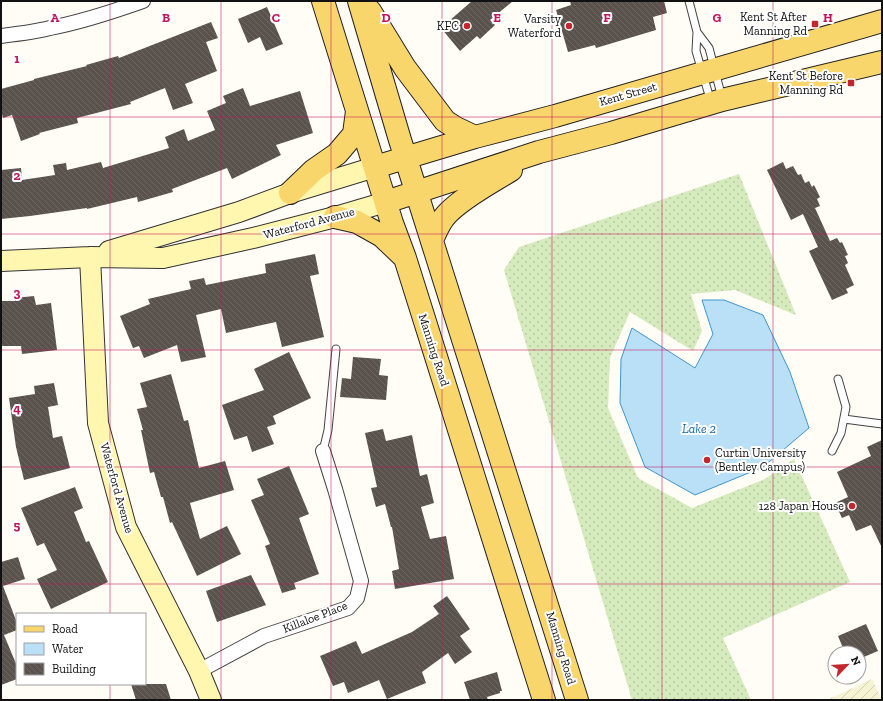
<svg xmlns="http://www.w3.org/2000/svg" width="883" height="701" font-family="'Zilla Slab',serif">
	<defs>
		<pattern id="farmland-furrows" width="10" height="10" patternUnits="userSpaceOnUse"><rect width="10" height="10" fill="#f6f3d4"/><path d="M-1 1l2-2M0 10L10 0M9 11l2-2" fill="none" stroke="#d2cfb5"/></pattern>
		<pattern id="grass-dots" width="8" height="8" patternUnits="userSpaceOnUse"><rect width="8" height="8" fill="#d5ebbd"/><path d="M2 2h.1M6 6h.1" fill="none" stroke="#b6c8a1" stroke-width="1.8" stroke-linecap="round"/></pattern>
		<pattern id="building-back-hatch" width="6" height="6" patternUnits="userSpaceOnUse"><rect width="6" height="6" fill="#5a524d"/><path d="M-1 5l2 2M0 0l6 6M5-1l2 2" fill="none" stroke="#6d6662"/></pattern>
	</defs>
	<rect width="100%" height="100%" fill="#fffdf5"/>
	<path fill="url(#farmland-furrows)" d="M872 679 882 700H829V699Z"/>
	<path fill="url(#grass-dots)" d="M739 174 796 315 735 290 691 294 702 331 693 351 630 312 610 358 608 408 638 478 692 508 765 479 794 459 850 582 723 638 751 700H632L504 270 519 247Z"/>
	<path fill="#b9e0f7" stroke="#3f96cf" d="M702 300H724L763 315 790 372 809 428 763 467 695 495 645 467 620 403 621 359 632 328 695 368 713 334Z"/>
	<path fill="url(#building-back-hatch)" d="M472 1H513L490 20 495 25 480 39 477 36 460 51 441 28Z
		M570 1H664L667 13 653 17 656 30 596 48 595 45 568 52 556 10 571 5Z
		M267 7 283 44 266 51 260 37 248 43 238 19Z
		M211 22 218 38 206 42 217 71 185 84 193 103 173 110 165 88 130 102 131 104 77 118 78 123 39 133 40 134 21 141 12 115 3 118 1 110V89L34 80V79L87 66 86 65 118 56 119 58Z
		M243 88 250 106 300 91 313 133 276 145 281 155 232 179 227 168 172 189 173 192 138 202 137 197 87 209V208L30 216 1 219V170L21 168 22 180 55 175 53 165 66 163 67 170 101 162 103 168 169 148 165 137 184 129 188 141 215 130 207 111 226 103 223 96Z
		M783 162 786 169 793 166 798 175 801 174 805 183 809 181 812 187 814 185 820 197 817 199 820 206 815 208 830 241 837 238 840 243 842 242 848 255 845 256 848 263 845 265 854 285 846 289 848 293 832 300 809 251 818 247 803 214 791 220 767 170Z
		M315 254 319 274 310 276 324 337 282 347 276 322 226 333 221 309 196 315 206 357 181 362 177 345 144 358 139 346 133 348 120 316 150 304 148 299 191 289 189 281 204 278 206 285 266 273 265 264Z
		M34 296 36 305 51 303 57 350 22 354 21 346H1V301H15V298Z
		M289 352 311 398 273 416 276 424 267 427 274 444 252 452 247 436 234 440 222 405 264 390 254 369Z
		M353 357 381 359 379 375 388 376 386 400 340 397 342 378 351 379Z
		M171 374 184 421 188 420 199 468 225 461 234 490 190 503 200 539 227 526 241 554 197 576 172 522 170 523 163 497H161L154 472 150 473 141 430H143L137 409 147 407 140 383Z
		M54 383 58 405 48 407 53 438 62 436 70 468 24 480 16 447 9 398 35 394 34 386Z
		M383 429 386 441 412 435 420 476 427 474 434 503 421 507 430 539 446 536 454 579 395 589 392 571 399 569 392 527H391L385 504 376 507 371 488 377 487 365 433Z
		M882 440V548L871 525 856 531 849 515 842 518 835 503 848 497 837 472 871 456 867 447Z
		M289 466 309 514 299 518 319 574 294 583 296 589 282 593 265 546 270 544 251 500 264 495 257 479Z
		M75 487 83 508 74 512 86 542 89 541 108 582 51 609 37 579 57 570 44 543 37 546 21 508Z
		M18 557 25 579 3 586 17 623V630L4 635 17 666V679L1 685V562Z
		M251 575 266 605 217 622 206 591Z
		M447 596 470 629 460 636 472 652 455 664 448 653 422 672 426 683 387 699 379 680 348 693 344 682 333 686 320 656 356 641 362 654 412 632 439 614 433 606Z
		M866 624 878 651 859 659V653H845L838 636Z
		M497 672 502 691H500V693L487 697 488 700H470L464 682Z
		M131 684H166L171 700H136Z"/>
	<g fill="none" stroke-linecap="round" stroke-linejoin="round">
		<defs>
			<path id="lane" d="M689 1 697 32 696 51 711 102
				M697 32 709 48 722 98
				M844 419 882 424
				M323 451 328 430 336 349
				M832 451 841 433 846 407 838 379"/>
			<path id="street" d="M1 36C17 34 34 32 50 28 82 22 112 12 143 1
				M199 671 264 636 348 608 357 598 361 581 335 489 323 451"/>
			<path id="secondary" d="M109 251 239 212 290 193 375 167
				M90 257 98 423 126 527 199 671 211 700
				M1 261 90 257 163 258 253 238 335 217 386 202"/>
			<path id="primary" d="M323 1 392 223 405 258 544 700
				M359 1 400 140 577 700
				M370 11 405 68 445 121 456 128 475 137
				M375 167 475 137 555 116 882 21
				M290 193 314 170 337 154 354 134 357 111
				M386 202 539 152 611 133 722 100 882 62
				M335 217 357 222 382 236 403 256
				M432 240C436 231 440 221 447 214 463 197 492 182 511 170"/>
		</defs>
		<use href="#lane" stroke="#444" stroke-width="9"/>
		<use href="#street" stroke="#444" stroke-width="16"/>
		<use href="#secondary" stroke="#333" stroke-width="22"/>
		<use href="#primary" stroke="#222" stroke-width="24"/>
		<use href="#lane" stroke="#fff" stroke-width="7"/>
		<use href="#street" stroke="#fff" stroke-width="14"/>
		<use href="#secondary" stroke="#fff6b0" stroke-width="20"/>
		<use href="#primary" stroke="#f9d66b" stroke-width="22"/>
	</g>
	<path fill="none" stroke="#c2185b" stroke-width="1" stroke-opacity="0.55" d="M110 1V614M221 1V700M331 1V700M442 1V700M552 1V700M662 1V700M773 1V700M1 117H882M1 234H882M1 350H882M1 467H882M1 584H882M110 684V700"/>
	<g fill="#c4262e" stroke="#fff" stroke-width="1.5">
		<rect x="811" y="20" width="8" height="8" rx="2"/>
		<circle cx="467" cy="26" r="4"/>
		<circle cx="569" cy="26" r="4"/>
		<rect x="847" y="79" width="8" height="8" rx="2"/>
		<circle cx="707" cy="460" r="4"/>
		<circle cx="852" cy="506" r="4"/>
	</g>
	<g text-anchor="middle" stroke-width="4" stroke-linejoin="round" paint-order="stroke">
		<g font-size="12" fill="#111" stroke="#fff" text-anchor="end">
			<text x="807" y="21">Kent St After<tspan x="807" dy="14">Manning Rd</tspan></text>
			<text x="561" y="23">Varsity<tspan x="561" dy="14">Waterford</tspan></text>
			<text x="459" y="30">KFC</text>
			<text x="843" y="80">Kent St Before<tspan x="843" dy="14">Manning Rd</tspan></text>
			<text x="715" y="457" text-anchor="start">Curtin University<tspan x="715" dy="14">(Bentley Campus)</tspan></text>
			<text x="844" y="510">128 Japan House</text>
		</g>
		<g font-size="12" fill="#111" stroke="#fff">
			<text transform="translate(628 94) rotate(-16)" y="4">Kent Street</text>
			<text transform="translate(309 223) rotate(-15)" y="4">Waterford Avenue</text>
			<text transform="translate(434 350) rotate(72)" y="4">Manning Road</text>
			<text transform="translate(117 488) rotate(74)" y="4">Waterford Avenue</text>
			<text transform="translate(315 617) rotate(-21)" y="4">Killaloe Place</text>
			<text transform="translate(561 648) rotate(73)" y="4">Manning Road</text>
		</g>
		<g font-size="13" font-style="italic" fill="#1768a6" stroke="#fff">
			<text x="699" y="433">Lake 2</text>
		</g>
	</g>
	<g font-size="13" text-anchor="middle" font-weight="bold" fill="#c2185b" stroke="#fff" stroke-width="4" stroke-linejoin="round" paint-order="stroke">
		<text x="55" y="22">A</text>
		<text x="166" y="22">B</text>
		<text x="276" y="22">C</text>
		<text x="386" y="22">D</text>
		<text x="497" y="22">E</text>
		<text x="607" y="22">F</text>
		<text x="717" y="22">G</text>
		<text x="828" y="22">H</text>
		<text x="17" y="63">1</text>
		<text x="17" y="180">2</text>
		<text x="17" y="297">3</text>
		<text x="17" y="413">4</text>
		<text x="17" y="530">5</text>
	</g>
	<rect width="883" height="701" fill="none" stroke="#111111" stroke-width="4"/>
	<rect x="16" y="613" width="130" height="72" fill="#ffffff" stroke="#a0a0a0"/>
	<rect x="24" y="626" width="20" height="6" fill="#f9d66b" stroke="#a0a0a0"/>
	<text x="52" y="633" font-size="12" fill="#111111">Road</text>
	<rect x="24" y="643" width="20" height="12" fill="#b9e0f7" stroke="#a0a0a0"/>
	<text x="52" y="653" font-size="12" fill="#111111">Water</text>
	<rect x="24" y="663" width="20" height="12" fill="url(#building-back-hatch)" stroke="#a0a0a0"/>
	<text x="52" y="673" font-size="12" fill="#111111">Building</text>
	<g transform="translate(847 665) rotate(65)"><circle r="19" fill="#ffffff" stroke="#a0a0a0"/>
	<path d="M0-3L7 15L0 10L-7 15Z" fill="#c4262e"/>
	<text y="-6" font-size="11" font-weight="bold" text-anchor="middle" fill="#111111">N</text>
	</g>
</svg>
